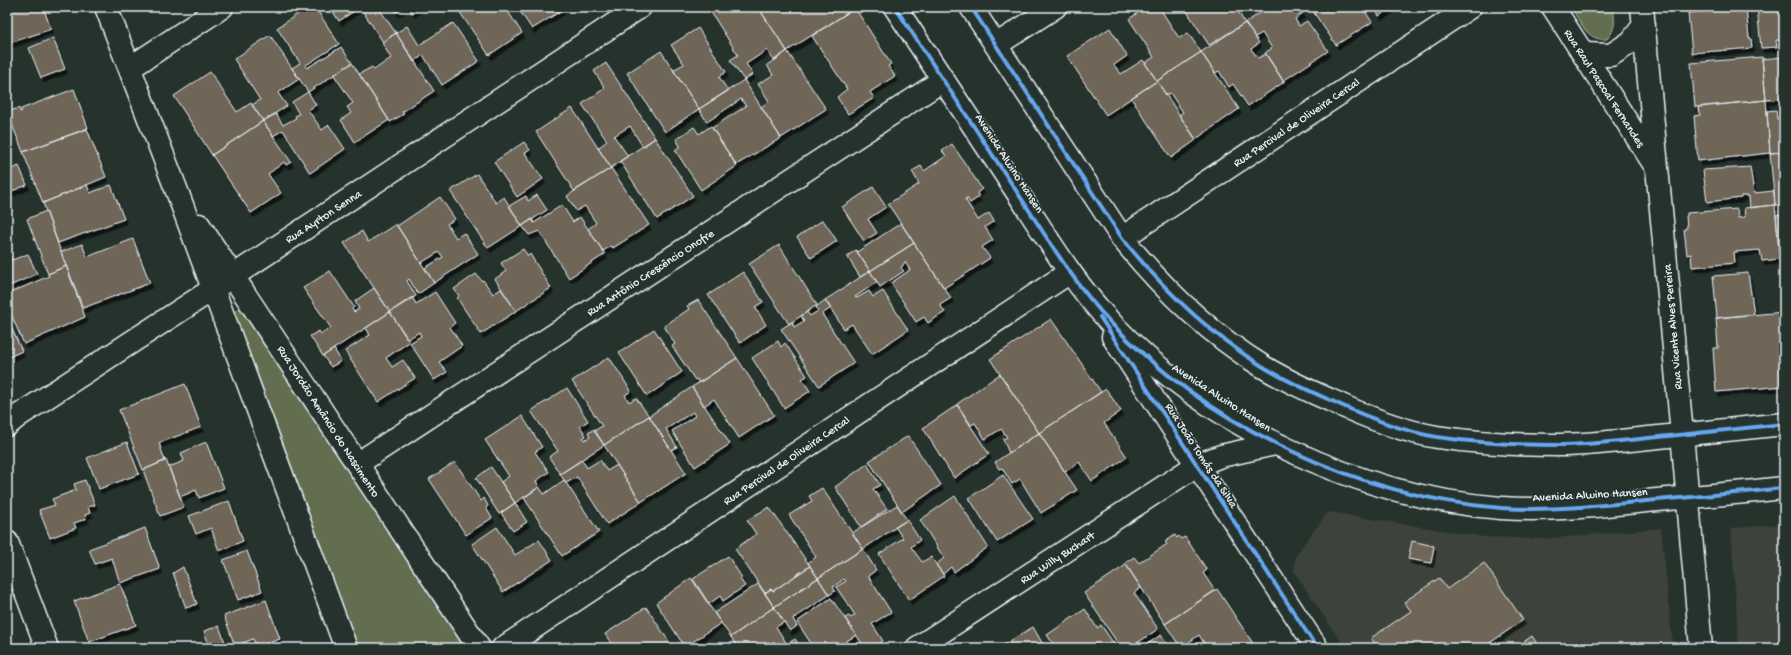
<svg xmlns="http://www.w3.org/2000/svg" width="1791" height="655" font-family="'Gochi Hand',sans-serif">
	<defs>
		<filter id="shadow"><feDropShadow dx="2.5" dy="4.5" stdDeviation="0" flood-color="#0009"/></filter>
	</defs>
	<rect width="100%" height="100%" fill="#26332d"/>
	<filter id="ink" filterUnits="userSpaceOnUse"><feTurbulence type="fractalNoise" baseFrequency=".025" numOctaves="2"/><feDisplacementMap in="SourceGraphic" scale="8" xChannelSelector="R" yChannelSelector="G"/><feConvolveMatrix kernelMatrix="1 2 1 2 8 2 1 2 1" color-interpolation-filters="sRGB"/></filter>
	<g filter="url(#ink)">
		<path fill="#3c423a" d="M1328 512 1484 537 1543 539 1661 528 1673 648H1345L1294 571 1296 555Z
			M1784 524V648H1739L1731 528Z"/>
		<path fill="#626e4f" stroke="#a5b0a4" d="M1571 7H1613C1615 22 1616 28 1607 39 1587 42 1580 21 1571 7Z
			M240 306 468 648H358L233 322 234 312Z"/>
		<path fill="#6f6658" stroke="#e8f1f8" filter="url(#shadow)" d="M7 7H43L51 29 7 44Z
			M308 7H315L339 44 306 65 307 68 341 47 352 63 308 92 292 68 300 63 277 28Z
			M330 7H378L396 33 383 42 360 7 339 21Z
			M392 7H407L396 12Z
			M409 7H421L412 13Z
			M465 7H505L522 33 489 55 459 11Z
			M517 7H567L532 29Z
			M712 7H758L787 51 774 61 767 50 746 64 753 74 744 80 730 60 738 55 709 9Z
			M758 7H854L855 8 787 51Z
			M1146 7H1159L1179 38 1188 33 1201 52 1157 81 1145 63 1154 57 1129 19Z
			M1184 7H1221L1222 8 1235 7 1245 23 1209 45Z
			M1269 7H1298L1303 13 1295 19 1299 26 1307 21 1328 51 1283 81 1265 53 1272 48 1262 33 1255 37 1245 23Z
			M1310 7H1362L1372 22 1336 45Z
			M1374 7H1393L1379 16Z
			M1746 7 1749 38H1751L1752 48 1692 53 1688 13Z
			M1757 7H1784V40H1776L1777 47 1761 48Z
			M855 8 891 64 888 66 895 76 870 92 874 98 848 114 837 97 847 89 812 36Z
			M453 23 479 61 442 85 423 55 414 62 396 33 407 26 419 45Z
			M1245 23 1259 43 1251 49 1258 58 1266 54 1284 82 1248 106 1233 84 1229 87 1219 71 1215 73 1201 52Z
			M698 28 726 72 719 77 728 91 699 109 673 70 684 64 671 45Z
			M1110 28 1127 56 1114 65 1121 74 1143 60 1157 81 1106 115 1067 56Z
			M396 33 434 91 402 112 404 114 390 122 359 74 372 67 374 70 391 58 382 43Z
			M270 35 299 79 278 93 287 106 263 121 252 105 260 100 234 59Z
			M53 38 65 69 41 78 29 48Z
			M661 51 699 109 665 132 627 73Z
			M787 51 826 109 781 138 761 107 769 101 758 84 773 75 767 65Z
			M1201 52 1239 109 1196 139 1179 115 1183 112 1170 93 1166 95 1157 81Z
			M1762 57 1766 100 1695 107 1691 63Z
			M1784 57V99L1766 100 1762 59Z
			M352 63 389 120 355 142 341 120 351 113 347 107 353 103 334 75Z
			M606 63 655 138 643 147 630 126 614 136 628 156 611 168 598 148 607 141 582 104 605 88 594 71Z
			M210 72 237 112 251 103 263 121 212 155 174 96Z
			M744 80 781 138 736 165 712 128 746 106 741 99 707 122 699 109Z
			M1157 81 1196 140 1171 158 1131 98Z
			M74 89 88 128 23 152 7 112 19 108 20 112 22 111 21 109Z
			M308 92 316 105 308 110 322 130 329 125 345 149 310 173 283 130 273 136 263 121 276 114 283 125 296 118 295 116 299 114 292 102Z
			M1766 100 1770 153 1698 161 1694 116 1700 115 1699 107Z
			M572 108 611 168 574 191 536 132Z
			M1776 110 1777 119 1784 118V152L1770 153 1767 111Z
			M7 111 12 125 7 127Z
			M263 121 291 162 286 165 284 162 268 174 281 193 251 213 212 155Z
			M711 126 737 166 701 190 675 150 680 146 676 139 694 127 699 134Z
			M87 129 106 177 43 203 23 152Z
			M655 138 693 196 657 219 620 161Z
			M524 142 530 150 525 153 543 179 517 197 494 162Z
			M952 144 982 189 977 193 979 197 970 203 967 198 965 199 978 220 989 213 994 221 985 227 993 240 982 247 990 258 944 288 888 204 919 184 912 171 921 166 924 171 946 156 942 151Z
			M1784 152V205H1775L1770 153Z
			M19 166 27 185 7 193V171Z
			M1750 167 1754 193 1774 191 1775 205 1750 208 1749 196H1741V198L1707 202 1703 170Z
			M611 168 649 225 613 248 611 246 603 251 588 229 596 223 585 206 576 211 567 196Z
			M477 174 496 203 504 197 522 226 488 248 450 191Z
			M87 185 90 193 111 185 124 219 58 243 43 203Z
			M873 187 886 207 868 219 877 233 864 241 842 207Z
			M537 195 547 210 522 226 509 206 526 196 528 201Z
			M440 197 455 219 447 224 456 238 464 233 478 254 434 283 425 268 443 257 439 252 421 263 397 226Z
			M562 205 573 222 580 217 605 254 569 278 539 231 529 235 522 226 532 219 534 223Z
			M1775 205 1780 259 1762 261 1760 250 1734 252 1735 263 1692 267 1691 254 1687 255 1684 229 1687 228 1686 216H1687V213L1737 209 1738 218 1745 217 1744 208Z
			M46 211 66 266 48 274 27 219Z
			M1784 214V250H1779L1776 215Z
			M823 220 837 241 811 258 797 237Z
			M901 223 914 243 870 271 857 252Z
			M396 224 434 283 418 294 409 279 407 281 416 296 390 312 344 243 362 231 368 242Z
			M133 239 150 283 83 308 61 252 82 244 87 257Z
			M914 243 951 298 940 305 945 312 928 323 924 317 916 322 891 283 910 270 905 262 901 268 904 271 880 287 870 271Z
			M779 245 817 305 789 324 749 264Z
			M7 249 12 260 28 254 37 274 7 287Z
			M523 249 528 256 530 254 551 288 516 311 495 279 506 271 501 263Z
			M856 250 870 271 860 277 847 256Z
			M66 266 85 317 24 344 7 305V294L49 276 48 274Z
			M330 271 354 307 352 309 354 312 359 309 355 301 374 288 390 312 323 356 310 336 319 331 321 334 331 328 303 288Z
			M870 271 877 282 855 297 857 298 869 291 873 297 883 291 908 330 872 354 852 324 844 329 825 300Z
			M1781 271H1784V302H1783Z
			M743 272 763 302 755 307 766 325 740 343 708 295Z
			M1748 273 1754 314 1717 318 1713 276Z
			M476 274 482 281 483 280 493 294 501 289 516 311 481 334 457 298 459 296 454 289Z
			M435 292 455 323 450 327 462 346 439 362 447 372 434 380 410 343 421 336 419 332 408 339 390 312 412 297 416 304Z
			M698 300 737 358 699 383 697 379 695 380 672 346 675 344 664 326 689 309 687 306Z
			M825 300 831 308 822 314 854 363 819 386 781 329 792 322 794 327 804 321 801 316 807 312 810 316 818 311 816 307Z
			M390 312 409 342 386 358 392 367 403 360 415 378 378 402 345 351 370 335 366 328Z
			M1784 312V386L1716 392 1713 348H1718L1716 318Z
			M7 318 22 351 7 358Z
			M1051 319 1101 392 1039 433 990 359Z
			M654 329 682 372 647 396 619 353Z
			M778 341 781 347 785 343 807 376 802 379 810 391 784 408 752 358Z
			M334 349 341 361 331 367 323 356Z
			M609 357 631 391 625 395 629 402 636 398 649 416 604 445 594 431 602 426 572 381Z
			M737 358 774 415 739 438 714 399 704 406 692 387Z
			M1000 374 1039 433 1009 453 1003 439 1007 437 1001 429 985 439 975 423 971 425 957 404Z
			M185 384 201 427 159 443 165 461 143 470 119 410Z
			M692 387 730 444 695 467 672 431 695 416 693 412 666 429 677 447 671 450 649 416Z
			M567 388 588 421 580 426 586 436 583 438 584 440 590 437 588 433 594 429 604 445 560 474 549 457 558 451 531 411Z
			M1106 389 1121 411 1104 423 1127 457 1092 481 1079 462 1065 472 1039 433Z
			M957 405 989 454 954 478 923 428Z
			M522 416 542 447 535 452 549 472 536 481 539 487 515 503 501 482 509 476 485 440Z
			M649 416 686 473 641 502 604 445Z
			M1039 433 1077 490 1041 513 1020 479 1012 484 1002 468 999 469 995 462Z
			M908 436 941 485 902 512 869 461Z
			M127 442 139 474 99 489 87 458Z
			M206 442 224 488 199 498 196 490 180 497 169 467 184 461 181 453Z
			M166 460 184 507 160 516 143 470Z
			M582 460 587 468 600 460 607 471 617 465 641 502 607 524 577 477 566 483 560 474Z
			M455 462 481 501 484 498 488 506 486 508 492 518 466 535 429 479Z
			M867 464 880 485 873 489 887 509 861 527 835 487Z
			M491 467 515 503 499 514 476 478Z
			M1003 475 1033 519 997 542 969 498Z
			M85 480 95 505 88 507 90 513 85 515 86 519 74 523 76 528 50 538 39 510 55 505 52 499 76 490 74 484Z
			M564 480 599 532 562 556 524 498 539 487 544 494Z
			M822 488 863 549 818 578 808 563 816 557 789 515 812 501 809 496Z
			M955 496 988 547 954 572 951 567 943 574 936 565 944 558 920 520Z
			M229 501 243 541 219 551 211 528 196 534 189 516Z
			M515 503 527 522 513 531 501 513Z
			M897 505 907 520 863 549 852 533Z
			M769 507 810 566 773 591 771 589 765 593 735 549 756 534 747 520Z
			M907 520 920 540 911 547 922 562 931 557 944 576 909 600 879 554 903 538 895 527Z
			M497 527 515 555 539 540 552 560 503 592 472 544Z
			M145 528 160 569 120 583 112 558 95 564 89 549Z
			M1175 535 1177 538 1179 536 1181 539 1185 537 1207 570 1203 573 1215 591 1165 624 1125 563 1134 557 1139 563 1167 544 1165 542Z
			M1412 541 1434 546 1431 563 1408 559Z
			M863 549 876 570 868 576 891 612 872 624 883 641 873 648H865L845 618 849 616 851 618 855 615 836 587 846 581 844 579 833 587 835 591 829 595 818 578Z
			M247 551 262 591 238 600 223 560Z
			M728 556 742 578 740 579 745 586 723 601 720 596 709 604 693 579Z
			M1484 563 1523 620 1487 645 1489 648H1378L1371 638 1411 611 1404 602 1439 578 1447 589Z
			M1126 565 1141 588 1134 593 1158 629 1130 648H1121L1084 593Z
			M810 566 818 578 774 607 765 593 771 589 773 591Z
			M183 567 197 604 186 608 173 573Z
			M691 578 721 623 685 647 656 603Z
			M818 578 829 595 793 619 797 626 790 631 774 607Z
			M120 584 136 625 89 642 74 601Z
			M758 584 774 607 731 637 714 613Z
			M1217 589 1256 648H1207L1199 635 1181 648 1165 624Z
			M831 598 856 635 836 648H814L797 622Z
			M266 600 280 639 257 647 253 639 235 646 224 616Z
			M646 607 670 643 663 648H614L605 634Z
			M774 607 784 622 776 627 787 644 795 639 801 648H738L731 637Z
			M1085 609 1097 628 1101 625 1117 648H1056L1047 635Z
			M219 626 227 648H210L204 631Z
			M1033 627 1045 648H1000V647Z
			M1161 635 1169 648H1141Z
			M1532 636 1540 648H1515Z
			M209 645 210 648H201Z"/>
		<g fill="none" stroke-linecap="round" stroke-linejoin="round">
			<defs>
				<path id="minor" d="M106 7 178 194 346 648
					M1553 7 1656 167
					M1642 7 1682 434
					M996 45 1055 7
					M1584 54 1611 55 1631 42 1644 25
					M130 68 222 7
					M199 225 479 648
					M1122 238 1470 7
					M357 464 943 80
					M7 542 47 648
					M503 648 1070 272
					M917 648 1197 465"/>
				<path id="tertiary" d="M895 7C937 71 979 134 1021 198 1049 241 1076 286 1112 324 1211 427 1359 497 1501 508 1549 511 1598 506 1646 501 1692 497 1738 493 1784 488
					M971 7 1122 238C1162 288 1207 332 1262 366 1283 379 1307 390 1330 400 1364 416 1400 431 1437 437 1477 443 1518 445 1558 445 1588 445 1619 441 1649 438 1694 433 1739 429 1784 424
					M1113 337 1317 648
					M7 425 18 416 233 276 640 7
					M1682 434 1701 648
					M1197 465 1221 456 1275 444"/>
			</defs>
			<use href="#minor" stroke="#e8f1f8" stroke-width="25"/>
			<use href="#tertiary" stroke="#e8f1f8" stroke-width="25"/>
			<use href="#minor" stroke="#26332d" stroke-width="22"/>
			<use href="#tertiary" stroke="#26332d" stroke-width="22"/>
			<defs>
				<path id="cycleway" d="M895 7C937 71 979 134 1021 198 1049 241 1076 286 1112 324 1211 427 1359 497 1501 508 1549 511 1598 506 1646 501 1692 497 1738 493 1784 488
					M971 7 1122 238C1162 288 1207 332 1262 366 1283 379 1307 390 1330 400 1364 416 1400 431 1437 437 1477 443 1518 445 1558 445 1588 445 1619 441 1649 438 1694 433 1739 429 1784 424
					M1100 317 1317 648"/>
			</defs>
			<use href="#cycleway" stroke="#26332d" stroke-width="6"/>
			<use href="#cycleway" stroke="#66a8f1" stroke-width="4"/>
		</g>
	</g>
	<g text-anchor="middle" stroke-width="3.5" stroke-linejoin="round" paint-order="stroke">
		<g font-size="12" fill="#e8f1f8" stroke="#26332d">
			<text transform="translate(1605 88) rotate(57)" y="4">Rua Raul Pascoal Fernandes</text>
			<text transform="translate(1296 122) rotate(-34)" y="4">Rua Percival de Oliveira Cercal</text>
			<text transform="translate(1010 163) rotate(57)" y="4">Avenida Alwino Hansen</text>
			<text transform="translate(323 216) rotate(-33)" y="4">Rua Ayrton Senna</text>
			<text transform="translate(650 272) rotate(-33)" y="4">Rua Antônio Crescêncio Onofre</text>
			<text transform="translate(1672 327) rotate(-95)" y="4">Rua Vicente Alves Pereira</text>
			<text transform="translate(1222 397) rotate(33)" y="4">Avenida Alwino Hansen</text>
			<text transform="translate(329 421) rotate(57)" y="4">Rua Jordão Amâncio do Nascimento</text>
			<text transform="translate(1202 455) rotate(57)" y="4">Rua João Tomás da Silva</text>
			<text transform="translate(786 460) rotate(-34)" y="4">Rua Percival de Oliveira Cercal</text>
			<text transform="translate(1590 494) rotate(-3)" y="4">Avenida Alwino Hansen</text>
			<text transform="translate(1057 557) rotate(-33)" y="4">Rua Willy Buchart</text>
		</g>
	</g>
	<rect width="1791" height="655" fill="none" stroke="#26332d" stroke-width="24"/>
	<rect x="12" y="12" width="1767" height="631" fill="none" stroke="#e8f1f8" stroke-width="1.5" filter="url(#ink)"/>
</svg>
